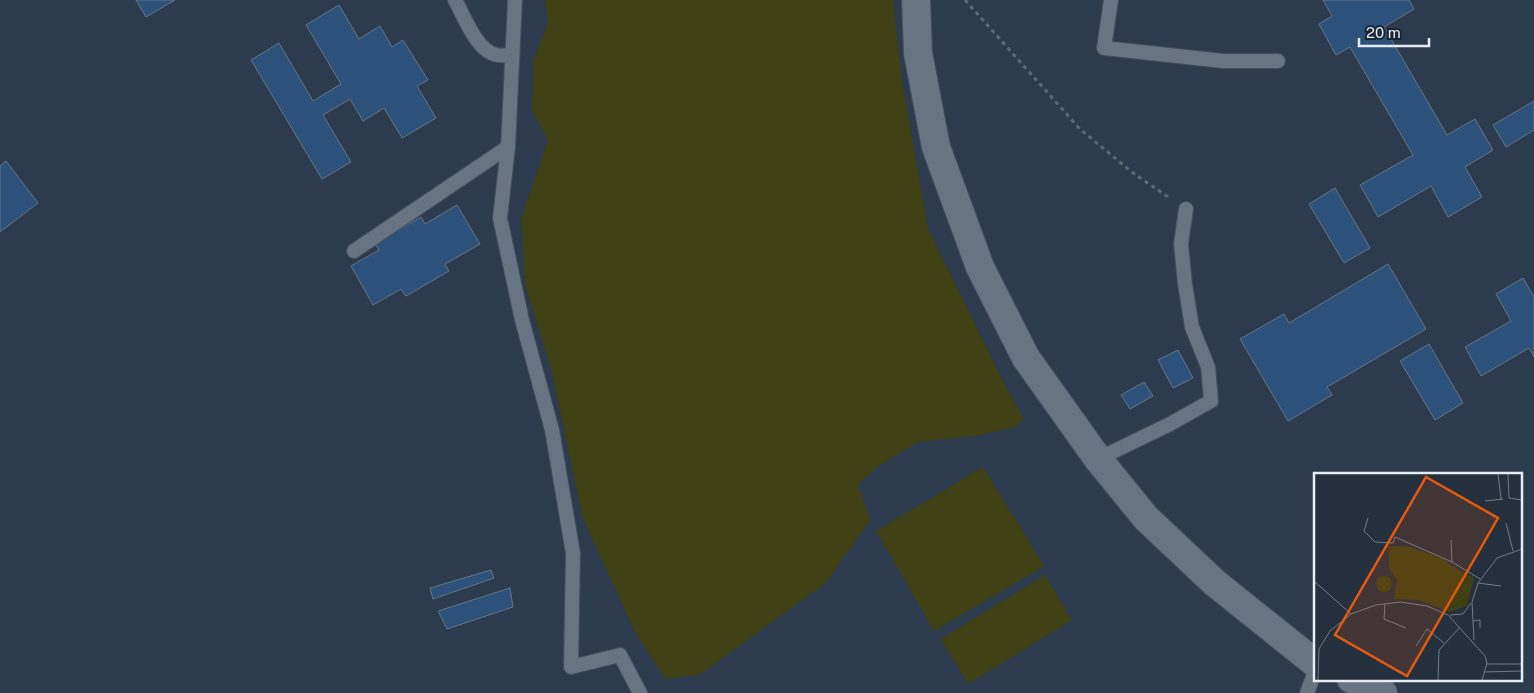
<svg xmlns="http://www.w3.org/2000/svg" width="1534" height="693" font-family="'Public Sans',sans-serif">
	<rect width="100%" height="100%" fill="#24303e"/>
	<path fill="#2c3c4e" fill-rule="evenodd" d="M0 0H1534V693H0ZM1315 474H1520V679H1315Z"/>
	<path fill="#3f4013" d="M545 0H893L903 88 928 229 1004 383 1024 419 1015 427 976 436 918 442 876 468 858 484 870 520 826 583 699 675 666 679 636 634 583 519 551 368 525 285 521 219 548 140 532 110 533 61 548 23Z
		M983 467 1044 566 934 631 876 531Z
		M1045 575 1072 620 968 684 941 639Z"/>
	<path fill="#2c517a" stroke="#677484" d="M136 0H175L146 17Z
		M1323 0H1409L1414 9 1384 27 1447 135 1475 119 1493 150 1465 167 1482 197 1448 217 1431 186 1378 217 1360 185 1413 155 1350 47 1336 55 1319 24 1332 16Z
		M339 5 359 39 380 26 392 47 403 40 428 80 417 86 436 118 402 138 384 108 363 121 350 99 323 115 351 162 322 179 251 60 279 43 313 101 341 84 306 25Z
		M1534 101V130L1506 147 1493 125Z
		M6 161 38 203 0 232V166Z
		M1335 188 1370 248 1344 263 1309 204Z
		M457 205 480 244 445 264 449 271 406 296 401 289 373 305 351 266 379 250 375 243 421 217 425 224Z
		M1388 264 1426 329 1327 387 1332 395 1288 421 1240 339 1284 314 1289 323Z
		M1523 278 1534 297V357L1529 348 1481 376 1465 347 1511 321 1496 294Z
		M1429 344 1463 403 1435 420 1400 361Z
		M1178 350 1193 378 1173 388 1158 360Z
		M1144 382 1153 396 1130 409 1121 395Z
		M491 570 494 578 433 599 430 588Z
		M510 588 513 607 447 629 438 611Z"/>
	<g fill="none" stroke-linecap="round" stroke-linejoin="round">
		<defs>
			<path id="lane" d="M455 0C464 16 477 52 497 55 502 56 507 55 512 56
				M1111 0 1104 48 1223 61H1278
				M508 147 500 218 522 320 552 430 573 553 571 667 620 655 640 693
				M354 251 508 147 515 0
				M1098 459 1170 424 1211 401 1208 367 1192 327 1185 284 1181 244 1186 209
				M1307 693 1315 672"/>
			<path id="street" d="M916 0 918 53 936 147 980 267 1026 358 1098 459 1146 518 1215 583 1315 663
				M1351 679 1383 693"/>
		</defs>
		<use href="#lane" stroke="#454e5b" stroke-width="16"/>
		<use href="#street" stroke="#454e5b" stroke-width="30"/>
		<path stroke="#5f6976" stroke-width="3" stroke-dasharray="4 4" stroke-linecap="butt" d="M965 0 1080 129 1133 173 1171 199"/>
		<use href="#lane" stroke="#667484" stroke-width="14"/>
		<use href="#street" stroke="#667484" stroke-width="28"/>
	</g>
	<g transform="translate(1314 473)">
		<rect width="208" height="208" fill="#24303e"/>
		<path d="M74 73 96 74 130 86 137 93 160 105 153 133 135 139 105 127 80 126 83 107 75 95ZM62 111a8 8 0 1 1 16 0a8 8 0 1 1-16 0Z" fill="#3f4013"/>
		<path fill="none" stroke="#717b88" stroke-width="1" d="M184 1 187 26M194 1 195 25 208 27M171 28 189 26M54 45 50 58 61 69 79 70 81 64 138 89M192 50 199 78M137 67 138 89 166 106M0 108 37 141M164 110 187 113M71 131 70 146 92 155M136 142 149 141 157 130M159 148 166 147V155M160 167 158 129 164 110 183 85 208 76M102 173 113 156 130 170M172 191H208M170 199 208 198M4 207 5 176 16 158 37 141 62 132 86 129 113 133 134 142 171 183 173 190 168 207M124 207 125 177 146 154"/>
		<path fill="#e8590c" fill-opacity="0.15" stroke="#e8590c" stroke-width="2.5" d="M112 4 184 45 93 203 21 162Z"/>
		<rect width="208" height="208" fill="none" stroke="#e5ecf6" stroke-width="2.5"/>
	</g>
	<path d="M1359 38v8h70v-8" fill="none" stroke="#e5ecf6" stroke-width="2.5"/>
	<text x="1366" y="38" font-size="15" fill="#e5ecf6" stroke="#1a2633" stroke-width="4" paint-order="stroke">20 m</text>
</svg>
